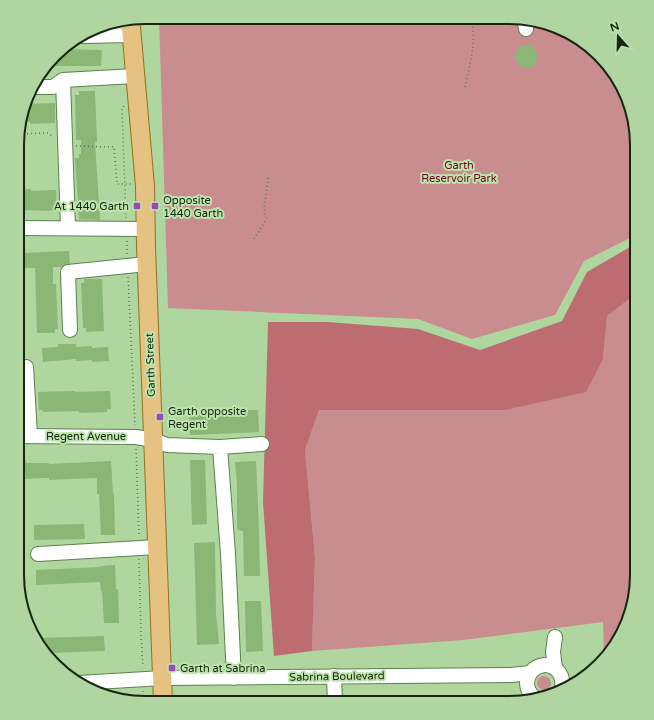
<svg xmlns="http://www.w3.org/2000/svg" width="654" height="720" font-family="'Varela Round',sans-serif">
	<rect width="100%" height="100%" fill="#b0d69f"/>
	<path fill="#c98c8f" d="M159 17 525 18 580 38 616 74 637 137V236L628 239 584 261 555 315 472 339 418 319 168 308Z
		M637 293V583L620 639 604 656 603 622 463 640 312 651 315 557 305 450 319 410H505L603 359 607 316Z
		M537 683a7 7 0 1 1 14 0a7 7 0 1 1-14 0Z"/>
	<path fill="#bd6d72" d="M630 247 637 249V293L607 316 603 359 586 392 505 410H319L305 450 315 557 312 651 274 656 263 502 268 322H328L418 329 480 350 562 321 587 272Z"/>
	<path fill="#8ab676" d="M520 46H533L538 57 533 67H521L514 57Z
		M60 49 102 50 101 66H47Z
		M79 91H95L97 142H95L100 220 79 219 75 158H79V154H81V140H76L75 95H79Z
		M55 103V123L30 124V122L19 123 25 104Z
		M31 189V191L56 190 57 211 19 210V190Z
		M69 251 70 263 64 265 61 267H53V284H56L58 329H55V333H37L35 268H22L21 253Z
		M84 279H102L104 331 86 332V328H83L81 283H84Z
		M58 344H76V347L92 346V348L108 347 109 361 92 362V360L76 361V359L43 362 42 348 58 347Z
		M75 391V392L110 391 111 409H107V412L79 413V411L43 412V410H39L38 392Z
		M258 410 259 432 190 435 189 413Z
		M190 460H205L207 524 192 525Z
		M26 461V463H49V464L111 461 113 493H114L115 535H101L99 494H97V478L49 480V478L18 479V462Z
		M256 461 259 530 260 576H244L243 531 238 530 237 527V483L235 462Z
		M84 524 85 539 34 540V525Z
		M215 542 216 613 219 644 197 645 194 543Z
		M115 565 116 589H118L119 623H104L102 591H101L100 582 36 585V570L100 567V566Z
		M245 601H261L263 651 246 652Z
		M104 636 105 651 46 653 38 644V638Z"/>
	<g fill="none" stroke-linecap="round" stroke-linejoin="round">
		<defs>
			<path id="minor" d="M524 18 526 29
				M83 36 132 35
				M63 80 68 228
				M32 87H53L63 80 135 76
				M19 228 146 229
				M70 330 68 272 147 264
				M26 367 30 436
				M18 436 136 437 153 440 167 445 220 447 262 444
				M220 447 228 554 234 678
				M38 554 157 547
				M555 668 553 652 555 637
				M334 676 335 703
				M78 683 163 678 511 675 530 673
				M534 697C515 681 539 654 557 670 562 675 563 681 562 688"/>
			<path id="major" d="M125 20 131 27 145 186 146 247 163 703"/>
		</defs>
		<use href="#minor" stroke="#5d804d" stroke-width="16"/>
		<use href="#major" stroke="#937124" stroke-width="20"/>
		<path stroke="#5f7954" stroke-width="1.5" stroke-dasharray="1 3" stroke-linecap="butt" d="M465 87C470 64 477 41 471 18
			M124 106 122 109 126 218
			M19 134 48 133 52 136
			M76 146 114 147 117 184H131
			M254 239 266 220 264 208 269 175
			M127 241V254
			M128 277 135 425
			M136 449 139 537
			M139 559 141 634 143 667
			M143 691 145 703"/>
		<use href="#minor" stroke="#fff" stroke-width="14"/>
		<use href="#major" stroke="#e6c282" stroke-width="18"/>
	</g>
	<g fill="#9b49b8" stroke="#bde4ac" stroke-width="1.5">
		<rect x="133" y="202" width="8" height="8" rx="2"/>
		<rect x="151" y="202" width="8" height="8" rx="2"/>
		<rect x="156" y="413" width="8" height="8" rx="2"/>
		<rect x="168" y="664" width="8" height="8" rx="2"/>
	</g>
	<g text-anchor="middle" stroke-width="4" stroke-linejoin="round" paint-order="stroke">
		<g font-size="11" fill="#6e0720" stroke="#bde4ac">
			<text x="459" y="169">Garth<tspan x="459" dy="13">Reservoir Park</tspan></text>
		</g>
		<g font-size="11" fill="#172611" stroke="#bde4ac" text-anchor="start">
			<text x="163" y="204">Opposite<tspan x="163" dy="13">1440 Garth</tspan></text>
			<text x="129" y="210" text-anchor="end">At 1440 Garth</text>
			<text x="168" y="415">Garth opposite<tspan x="168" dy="13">Regent</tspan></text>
			<text x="180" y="672">Garth at Sabrina</text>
		</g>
		<g font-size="11" fill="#172611" stroke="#bde4ac">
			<text transform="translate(150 365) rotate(-92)" y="4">Garth Street</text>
			<text x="86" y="440">Regent Avenue</text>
			<text transform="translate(337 676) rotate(-1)" y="4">Sabrina Boulevard</text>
		</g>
	</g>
	<path d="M0 0H654V720H0ZM145 24H509A121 121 0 0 1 630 145V575A121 121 0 0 1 509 696H145A121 121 0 0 1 24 575V145A121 121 0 0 1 145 24Z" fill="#b0d5a0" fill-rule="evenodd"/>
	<path fill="none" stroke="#172611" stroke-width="2" d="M145 24H509A121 121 0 0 1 630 145V575A121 121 0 0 1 509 696H145A121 121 0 0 1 24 575V145A121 121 0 0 1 145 24Z"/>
	<g transform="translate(618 36) rotate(340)" stroke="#bde4ac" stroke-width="3" paint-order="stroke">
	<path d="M0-3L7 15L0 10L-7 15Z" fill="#172611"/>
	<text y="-6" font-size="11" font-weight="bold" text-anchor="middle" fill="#172611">N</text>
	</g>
</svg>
